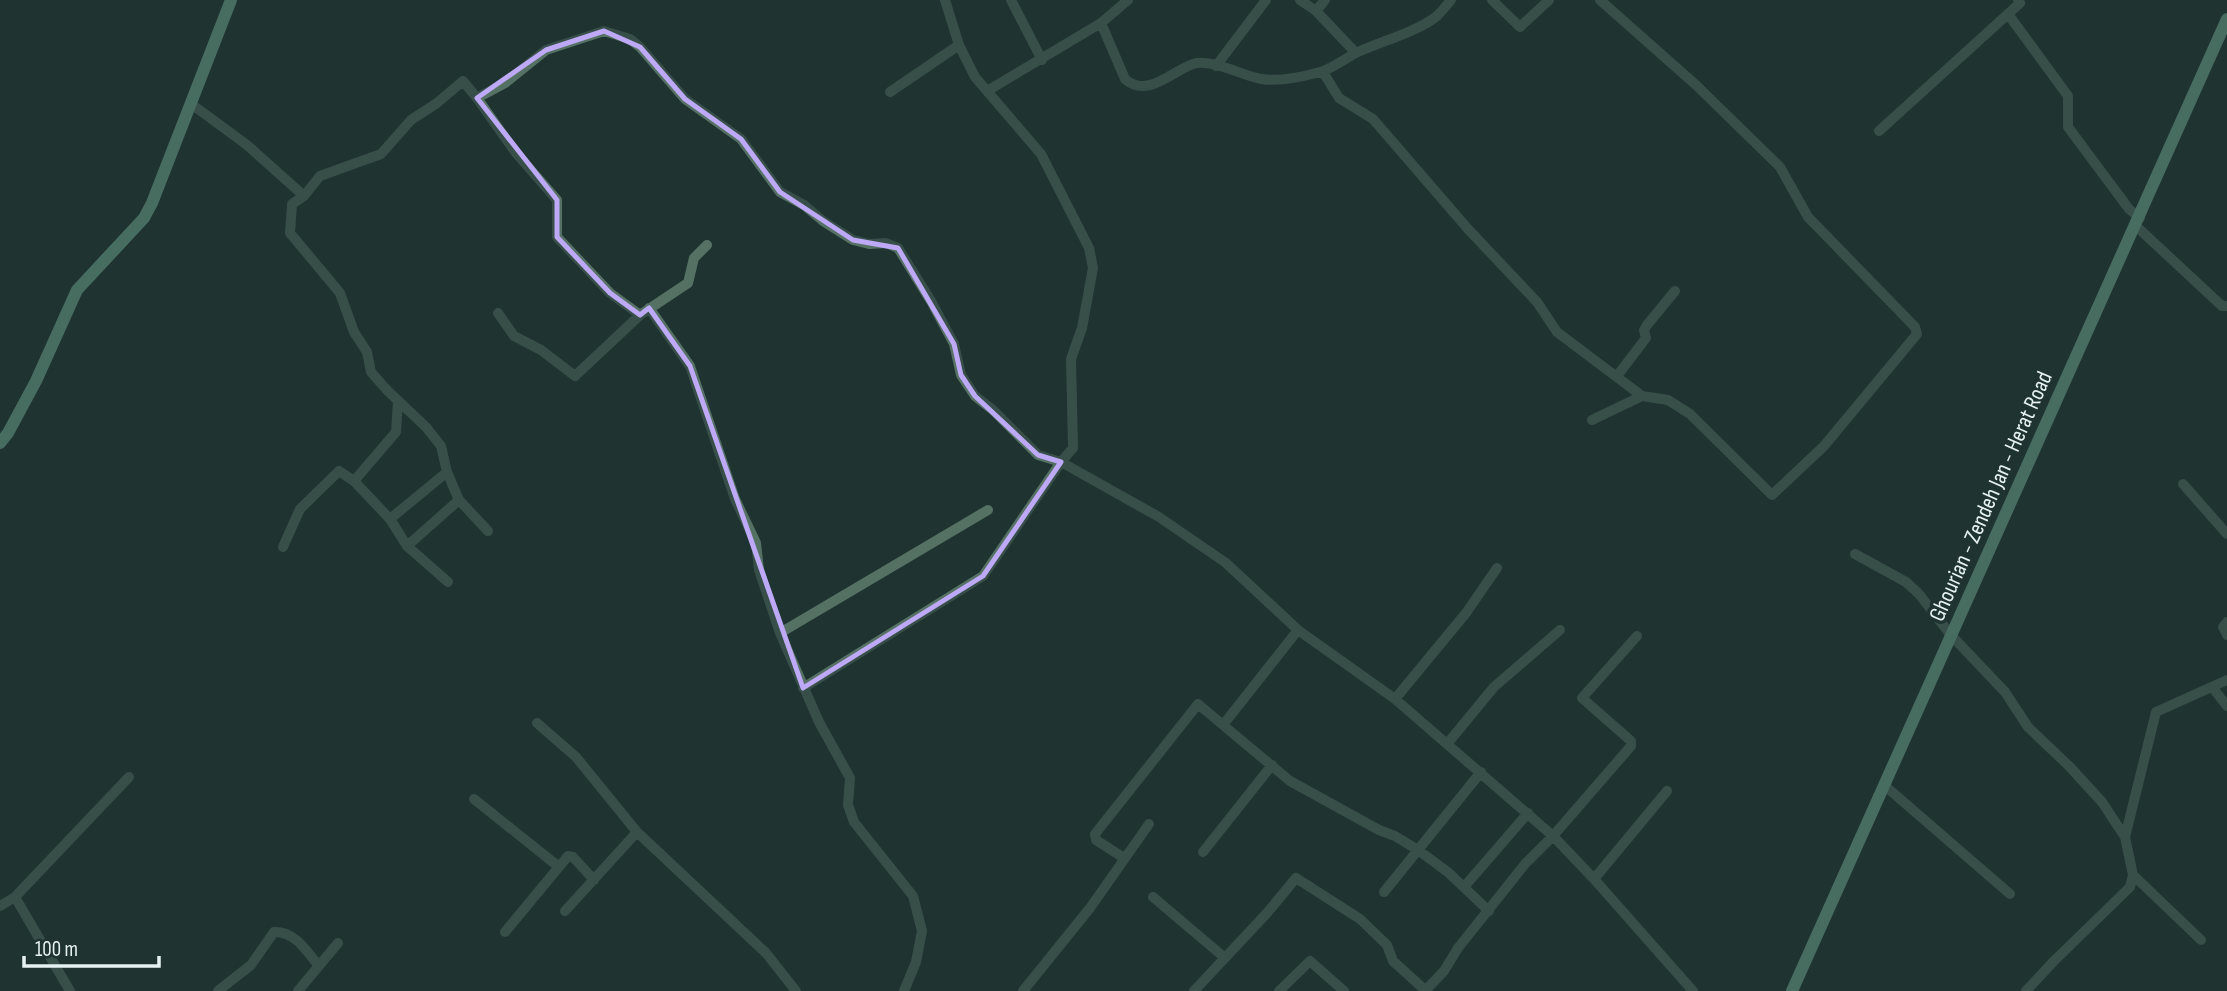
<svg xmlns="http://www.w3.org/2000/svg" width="2227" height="991" font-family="'Sofia Sans Condensed',sans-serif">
	<rect width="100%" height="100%" fill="#1f3331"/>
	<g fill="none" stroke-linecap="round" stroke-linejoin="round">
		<path stroke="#557164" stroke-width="10" d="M1011 0 1042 60
			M1300 0 1316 11 1325 0
			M1492 0 1520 27 1549 0
			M1316 11 1356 53
			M2008 14 2068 96V127L2129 209 2140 218
			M1101 23 1125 79C1147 99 1172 71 1193 64 1211 58 1243 76 1261 79 1280 82 1302 77 1320 72 1334 68 1345 58 1358 52 1382 41 1417 32 1437 16 1442 11 1447 5 1451 0
			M1216 66 1266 0
			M1323 72 1339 98 1373 119 1468 229 1537 302 1557 332 1642 396
			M987 91 1101 23 1128 0
			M890 92 959 45
			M477 98 516 153 557 200V237L610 293 640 315
			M190 103 247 145 304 196
			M1879 131 2008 14 2020 3 2018 0
			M2136 226 2222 306H2227
			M649 308 690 366 735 499 756 543 759 570 780 633 819 722 850 778 848 805 854 822 913 896 922 931 916 962 904 991
			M498 313 514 336 541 350 575 376 640 315 688 283 694 258 707 245
			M1617 376 1646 338 1644 330 1647 325 1675 291
			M1592 420 1642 396 1668 400 1690 414 1772 495 1824 446 1917 334 1915 327 1808 217 1780 167 1696 85 1600 0
			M354 481 390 519 407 546 448 582
			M2183 484 2227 534
			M390 519 447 472
			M488 531 459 500 447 472 441 446 426 427 386 389 371 372 367 352 354 332 340 293 290 233 292 204 304 196 320 176 381 154 411 120 437 103 463 81 477 98 505 83 546 50 604 31 630 39 640 47 685 99 741 139 780 192 804 205 823 221 853 240 869 244 886 243 898 248 931 301 954 344 961 375 975 396 993 410 1038 455 1061 462 1159 517 1226 563 1298 630 1395 699 1553 836 1594 879 1693 991
			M407 546 459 500
			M283 547 300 509 339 471 354 481 396 432 398 401
			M1855 554 1906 582 1919 594 1950 634 2005 692 2028 727 2069 766 2102 802 2125 837
			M2227 622 2223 627 2227 635
			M780 633 988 510
			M2212 687 2227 706
			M803 688 983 576 1061 462 1073 448 1071 359 1082 328 1093 268 1089 248 1041 154 975 77 959 45 945 0
			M1395 699 1466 613 1497 568
			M537 723 576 757 637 832 766 953 796 991
			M1223 725 1298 630
			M1447 744 1494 687 1560 630
			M1884 785 2010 894
			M474 799 559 867
			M1203 852 1272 765
			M1124 858 1096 840 1095 834 1198 704 1290 781 1379 830 1395 836 1418 850 1449 873 1489 911
			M2133 875 2201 940
			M1594 879 1667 791
			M1464 887 1528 813
			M1384 892 1481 772
			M15 897 70 991
			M1153 897 1225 958
			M0 906 15 897 129 777
			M565 911 637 832
			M505 932 568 856 573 857 594 880
			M218 991 251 965 274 932C295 931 307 952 319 966
			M298 991 338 943
			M1023 991 1090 908 1149 824
			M1194 991 1267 913 1296 878 1360 919 1387 945 1393 961 1426 991
			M1279 991 1310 961 1344 991
			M1425 991 1444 971 1458 948 1525 864 1553 836 1631 746V741L1582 698 1637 636
			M2026 991 2054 961 2130 887 2133 875 2125 837 2156 712 2227 680"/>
		<path stroke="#78b299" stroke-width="12" d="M0 443 8 433 36 381 77 290 144 218 152 203 231 0
			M1792 991 2227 19"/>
	</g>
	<path d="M0 0H2227V991H0ZM604 31 640 47 685 99 741 139 780 192 853 240 898 248 954 344 961 375 975 396 1038 455 1061 462 983 576 803 688 690 366 649 308 640 315 610 293 557 237V200L477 98 546 50Z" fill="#1f3331" fill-opacity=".55" fill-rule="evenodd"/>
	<path fill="none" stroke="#bda9f5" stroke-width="5" stroke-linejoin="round" d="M604 31 640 47 685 99 741 139 780 192 853 240 898 248 954 344 961 375 975 396 1038 455 1061 462 983 576 803 688 690 366 649 308 640 315 610 293 557 237V200L477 98 546 50Z"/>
	<g text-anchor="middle" stroke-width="7" stroke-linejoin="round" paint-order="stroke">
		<g font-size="23" fill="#e6f2f1" stroke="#1f3331">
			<text transform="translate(1990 496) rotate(-66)" y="8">Ghourian - Zendeh Jan - Herat Road</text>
		</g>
	</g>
	<path d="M24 956v10h135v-10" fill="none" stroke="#e6f2f1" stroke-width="3.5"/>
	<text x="35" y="956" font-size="21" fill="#e6f2f1" stroke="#1f3331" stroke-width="5" paint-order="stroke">100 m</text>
</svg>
